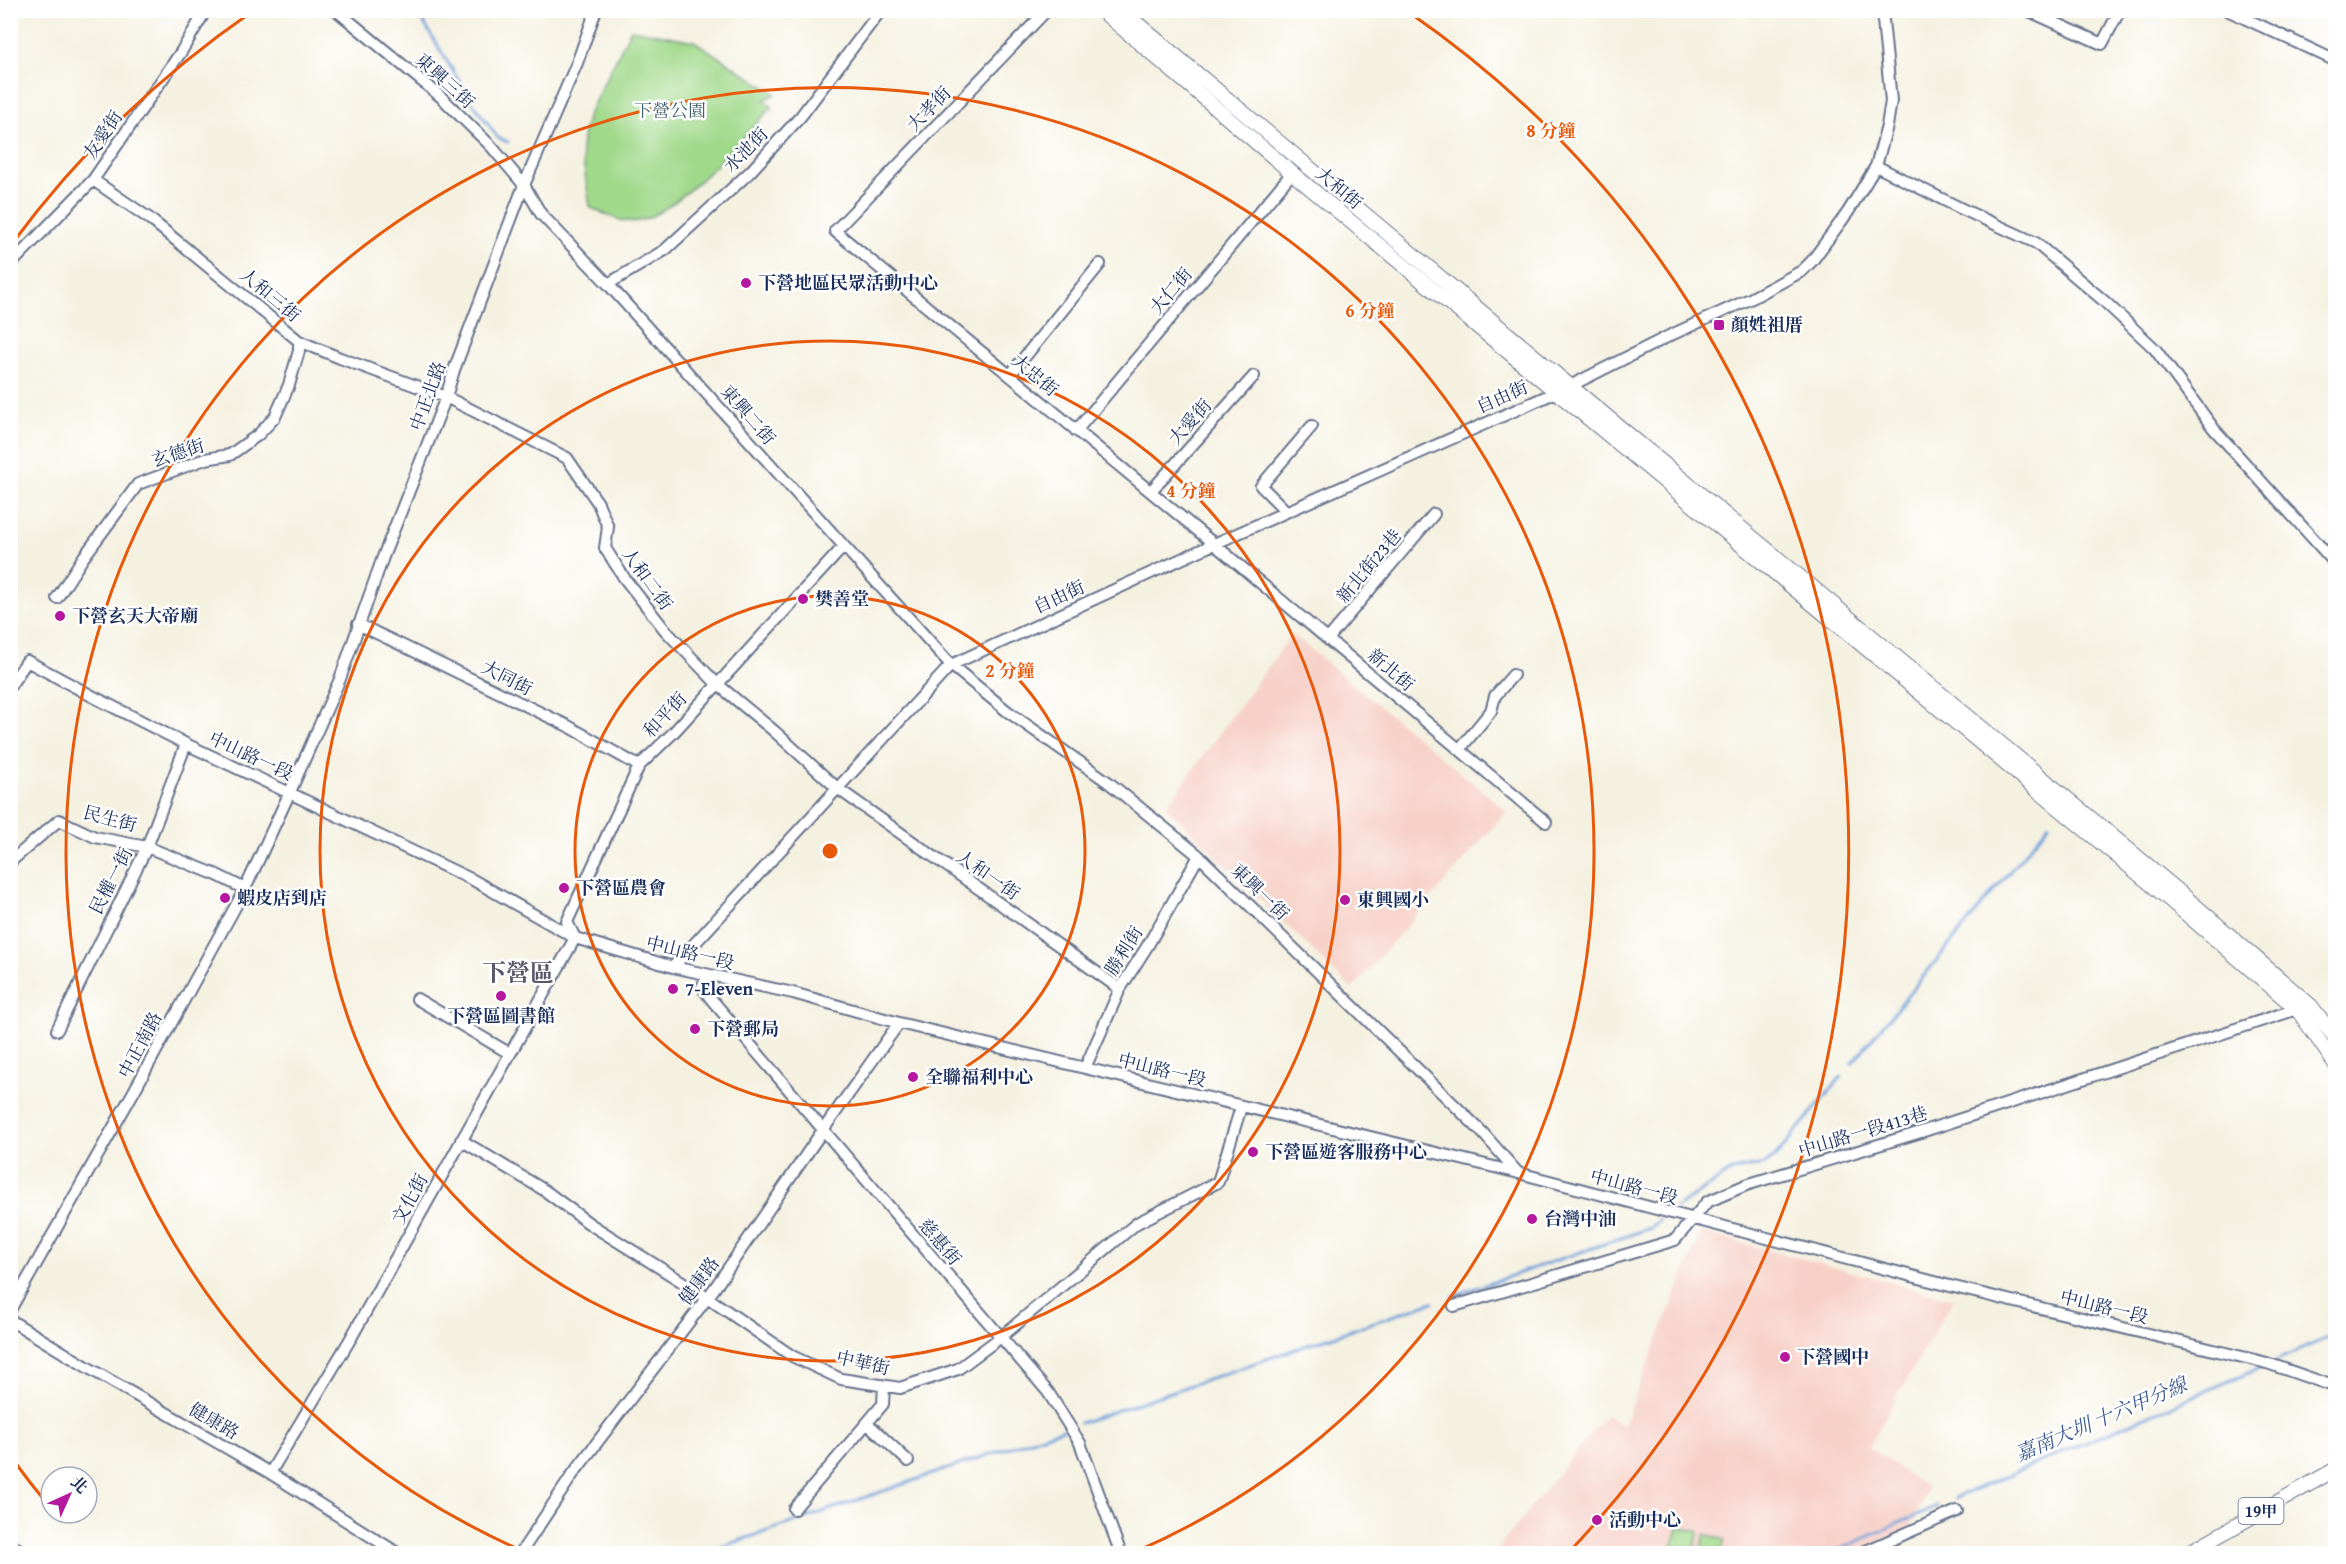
<svg xmlns="http://www.w3.org/2000/svg" width="2346" height="1564" font-family="'Gentium Book Plus','Noto Serif TC',serif">
	<rect width="100%" height="100%" fill="#fff"/>
	<filter id="ink" filterUnits="userSpaceOnUse"><feTurbulence type="fractalNoise" baseFrequency=".0167" numOctaves="2"/><feDisplacementMap in="SourceGraphic" scale="12" xChannelSelector="R" yChannelSelector="G"/><feConvolveMatrix kernelMatrix="1 2 1 2 8 2 1 2 1" color-interpolation-filters="sRGB"/></filter>
	<filter id="wash" filterUnits="userSpaceOnUse"><feTurbulence type="fractalNoise" baseFrequency=".008" numOctaves="4" result="noise"/><feDisplacementMap in="SourceGraphic" scale="24" xChannelSelector="R" yChannelSelector="G"/><feGaussianBlur stdDeviation="1.35" result="paint"/><feColorMatrix in="noise" values="0 0 0 0 0 0 0 0 0 0 0 0 0 0 0 0 0 1.4 0 .05"/><feComposite in="paint" operator="in"/></filter>
	<g filter="url(#wash)">
		<rect width="100%" height="100%" fill="#f5f1e1"/>
		<path fill="#f7d1c8" d="M1292 634 1507 811 1352 989 1166 807Z
			M1701 1232 1953 1299 1868 1447 1928 1488 1900 1553 1496 1554 1505 1539 1606 1415 1623 1426Z"/>
		<path fill="#a1d98b" stroke="#5e8474" stroke-width="1.5" d="M631 29 694 41 776 94 764 100 772 107C744 136 676 214 638 221 623 224 603 214 590 207L581 147 587 117Z
			M1679 1526 1699 1532 1692 1553H1670Z
			M1705 1534 1725 1540 1721 1553H1699Z"/>
		<g fill="none" stroke-linecap="round" stroke-linejoin="round">
			<path stroke="#6e9ed8" stroke-width="3" d="M416 10 470 99 498 138 508 142
				M1852 1063 2049 824
				M1676 1208 1733 1170 1765 1164 1776 1156 1841 1077
				M1453 1296 1650 1228 1660 1220
				M2277 1360 2336 1334
				M1080 1423 1433 1302
				M1955 1498 2260 1368
				M701 1554 1063 1429
				M1830 1554 1937 1506"/>
		</g>
	</g>
	<g filter="url(#ink)">
		<g fill="none" stroke-linecap="round" stroke-linejoin="round">
			<defs>
				<path id="minor" d="M336 10 440 96 491 146 524 185 541 214 608 284 951 665 1007 711 1108 782 1199 856 1482 1132 1518 1173
					M1047 10 835 231 1214 544 1546 822
					M2027 10 2102 44 2120 10
					M2227 10 2336 61
					M1876 166 1962 209 2036 243 2104 301 2155 349 2214 429 2336 564
					M93 180 150 219 299 341 340 358 446 397 567 458 598 503 608 527 605 548 625 579 665 630 716 683 774 731 837 788 1120 989
					M10 265 93 180 181 52 206 10
					M608 284 665 250 750 172 801 116 881 10
					M1010 375 1100 264
					M1076 431 1292 173
					M1151 491 1254 376
					M1286 511 1261 486 1312 426
					M57 598 83 558 138 484 205 459 230 455 258 435 275 417 289 385 299 351V341
					M358 624 570 727 639 766
					M1328 639 1434 514
					M10 686 27 661 92 696 186 744 473 880 575 938 673 967 793 993 899 1023 1519 1173 1950 1286 2267 1363 2336 1387
					M1460 749 1491 711 1495 696 1513 675
					M10 862 59 820 95 837 147 847 217 875 245 889
					M575 938 567 922 639 766 673 733 844 546
					M673 967 951 665 1214 544 1570 386 1671 335 1752 298 1802 271 1812 261 1848 212 1876 166 1887 126 1891 101 1882 10
					M708 976 702 987 712 1000 1048 1392 1080 1443 1121 1554
					M417 999 509 1053
					M57 1030 147 847 186 744
					M1085 1068 1120 989 1148 945 1199 856
					M461 1140 544 1190 590 1224 708 1298 792 1356 841 1379 900 1388 958 1369 1001 1337 1137 1223 1218 1182 1241 1107
					M1454 1306 1675 1240 1707 1202 1746 1185 1921 1132 2297 1009
					M10 1310 133 1093 245 889 290 792 340 679 383 557 446 397 454 370 524 185 577 63 596 10
					M10 1320 87 1367 270 1473 399 1554
					M867 1423 908 1461
					M270 1473 351 1338 575 938
					M794 1509 883 1404 884 1386
					M10 1545 29 1554
					M520 1554 573 1474 714 1289 823 1130 899 1023
					M1859 1554 1957 1511"/>
				<path id="major" d="M1101 10 1292 173 2169 899 2297 1009 2336 1065
					M1121 10 1570 386 2177 890 2311 1006 2336 1039
					M2186 1554 2336 1469"/>
			</defs>
			<use href="#minor" stroke="#67738c" stroke-width="14"/>
			<use href="#major" stroke="#67738c" stroke-width="16"/>
			<use href="#minor" stroke="#fff" stroke-width="10"/>
			<use href="#major" stroke="#fff" stroke-width="14"/>
		</g>
	</g>
	<g fill="none" stroke="#e8590c" stroke-width="3">
		<circle cx="830" cy="851" r="255"/>
		<circle cx="830" cy="851" r="510"/>
		<path d="M525 1552A764 764 0 1 1 1135 1552"/>
		<path d="M49 1506A1019 1019 0 0 1 11 1457M11 245A1019 1019 0 0 1 253 11M1407 11A1019 1019 0 0 1 1569 1552"/>
	</g>
	<g fill="#b5179e" stroke="#fff" stroke-width="2">
		<circle cx="746" cy="283" r="6"/>
		<rect x="1713" y="319" width="12" height="12" rx="3"/>
		<circle cx="803" cy="599" r="6"/>
		<circle cx="60" cy="616" r="6"/>
		<circle cx="564" cy="888" r="6"/>
		<circle cx="225" cy="898" r="6"/>
		<circle cx="1345" cy="900" r="6"/>
		<circle cx="673" cy="989" r="6"/>
		<circle cx="501" cy="996" r="6"/>
		<circle cx="695" cy="1029" r="6"/>
		<circle cx="913" cy="1077" r="6"/>
		<circle cx="1253" cy="1152" r="6"/>
		<circle cx="1532" cy="1219" r="6"/>
		<circle cx="1785" cy="1357" r="6"/>
		<circle cx="1597" cy="1520" r="6"/>
	</g>
	<g text-anchor="middle" stroke-width="5" stroke-linejoin="round" paint-order="stroke">
		<rect fill="#fff" stroke="#5f6d8e" stroke-width="1.5" x="2238.5" y="1498" width="45" height="26" rx="4.5"/>
		<g font-size="16" font-weight="bold" fill="#1b2f5e">
			<text x="2261" y="1517">19甲</text>
		</g>
		<g font-size="18" fill="#1b2f5e" stroke="#fff">
			<text transform="translate(445 81) rotate(42)" y="6">東興三街</text>
			<text transform="translate(929 109) rotate(-46)" y="6">大孝街</text>
			<text transform="translate(103 135) rotate(-56)" y="6">友愛街</text>
			<text transform="translate(746 150) rotate(-46)" y="6">水池街</text>
			<text transform="translate(1339 188) rotate(40)" y="6">大和街</text>
			<text transform="translate(1171 291) rotate(-50)" y="6">大仁街</text>
			<text transform="translate(270 295) rotate(40)" y="6">人和三街</text>
			<text transform="translate(1035 375) rotate(40)" y="6">大忠街</text>
			<text transform="translate(428 396) rotate(-70)" y="6">中正北路</text>
			<text transform="translate(1502 397) rotate(-24)" y="6">自由街</text>
			<text transform="translate(748 415) rotate(49)" y="6">東興二街</text>
			<text transform="translate(1190 422) rotate(-48)" y="6">大愛街</text>
			<text transform="translate(178 453) rotate(-18)" y="6">玄德街</text>
			<text transform="translate(1369 566) rotate(-50)" y="6">新北街23巷</text>
			<text transform="translate(647 579) rotate(54)" y="6">人和二街</text>
			<text transform="translate(1059 597) rotate(-25)" y="6">自由街</text>
			<text transform="translate(1391 670) rotate(40)" y="6">新北街</text>
			<text transform="translate(507 678) rotate(27)" y="6">大同街</text>
			<text transform="translate(665 715) rotate(-47)" y="6">和平街</text>
			<text transform="translate(251 756) rotate(25)" y="6">中山路一段</text>
			<text transform="translate(110 819) rotate(15)" y="6">民生街</text>
			<text transform="translate(988 875) rotate(35)" y="6">人和一街</text>
			<text transform="translate(111 881) rotate(-63)" y="6">民權一街</text>
			<text transform="translate(1260 892) rotate(44)" y="6">東興一街</text>
			<text transform="translate(1124 951) rotate(-58)" y="6">勝利街</text>
			<text transform="translate(690 953) rotate(14)" y="6">中山路一段</text>
			<text transform="translate(140 1045) rotate(-62)" y="6">中正南路</text>
			<text transform="translate(1162 1070) rotate(14)" y="6">中山路一段</text>
			<text transform="translate(1863 1132) rotate(-17)" y="6">中山路一段413巷</text>
			<text transform="translate(1634 1187) rotate(15)" y="6">中山路一段</text>
			<text transform="translate(410 1199) rotate(-61)" y="6">文化街</text>
			<text transform="translate(940 1242) rotate(50)" y="6">慈惠街</text>
			<text transform="translate(699 1281) rotate(-54)" y="6">健康路</text>
			<text transform="translate(2104 1307) rotate(14)" y="6">中山路一段</text>
			<text transform="translate(863 1363) rotate(13)" y="6">中華街</text>
			<text transform="translate(214 1421) rotate(30)" y="6">健康路</text>
		</g>
		<g font-size="18" fill="#43626c" stroke="#fff">
			<text x="670" y="117">下營公園</text>
		</g>
		<g font-size="18" font-weight="bold" fill="#1b2f5e" stroke="#fff" text-anchor="start">
			<text x="758" y="289">下營地區民眾活動中心</text>
			<text x="1731" y="331">顏姓祖厝</text>
			<text x="815" y="605">樊善堂</text>
			<text x="72" y="622">下營玄天大帝廟</text>
			<text x="576" y="894">下營區農會</text>
			<text x="237" y="904">蝦皮店到店</text>
			<text x="1357" y="906">東興國小</text>
			<text x="685" y="995">7-Eleven</text>
			<text x="501" y="1022" text-anchor="middle">下營區圖書館</text>
			<text x="707" y="1035">下營郵局</text>
			<text x="925" y="1083">全聯福利中心</text>
			<text x="1265" y="1158">下營區遊客服務中心</text>
			<text x="1544" y="1225">台灣中油</text>
			<text x="1797" y="1363">下營國中</text>
			<text x="1609" y="1526">活動中心</text>
		</g>
		<g font-size="20" font-style="italic" fill="#3c5b8f" stroke="#fff">
			<text transform="translate(2101 1419) rotate(-23)" y="7">嘉南大圳 十六甲分線</text>
		</g>
		<g font-size="24" font-weight="bold" fill="#59586c" stroke="#fff">
			<text x="518" y="981">下營區</text>
		</g>
	</g>
	<circle cx="830" cy="851" r="9" fill="#e8590c" stroke="#fff" stroke-width="3"/>
	<g font-size="18" text-anchor="middle" font-weight="bold" fill="#e8590c" stroke="#fff" stroke-width="5" stroke-linejoin="round" paint-order="stroke">
		<text x="1551" y="137">8 分鐘</text>
		<text x="1370" y="317">6 分鐘</text>
		<text x="1191" y="497">4 分鐘</text>
		<text x="1010" y="677">2 分鐘</text>
	</g>
	<rect width="2346" height="1564" fill="none" stroke="#fff" stroke-width="36"/>
	<g transform="translate(69 1495) rotate(45)"><circle r="28" fill="#ffffff" stroke="#a4acbf" stroke-width="1.5"/>
	<path d="M0-4.5L10 22L0 15L-10 22Z" fill="#b5179e"/>
	<text y="-9" font-size="16" font-weight="bold" text-anchor="middle" fill="#1b2f5e">北</text>
	</g>
</svg>
